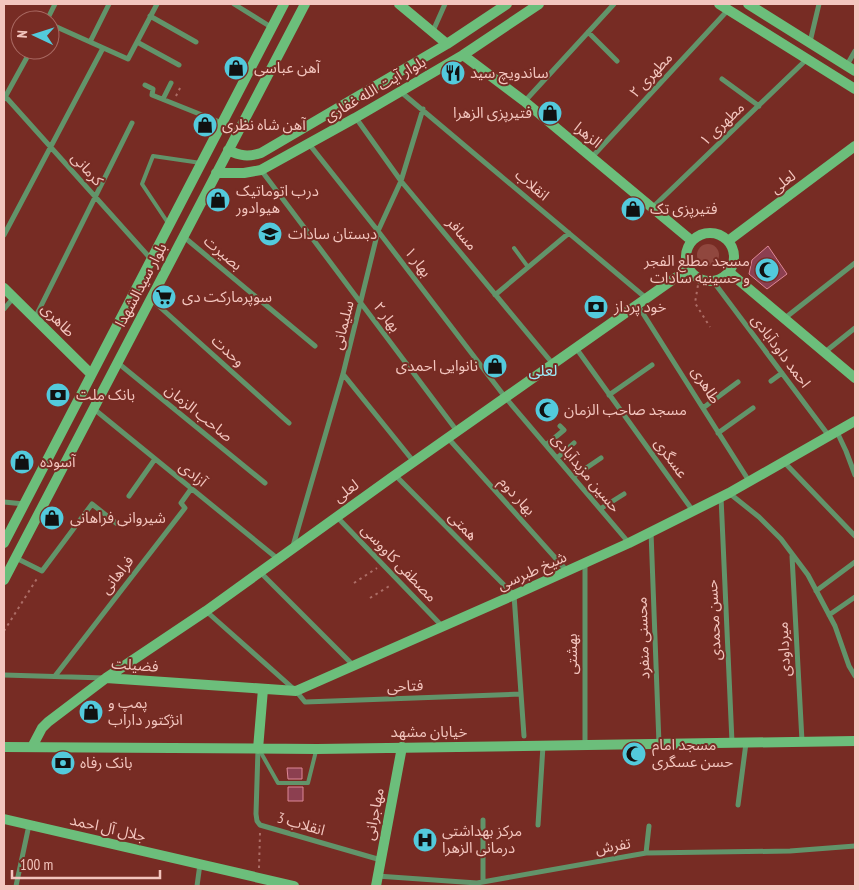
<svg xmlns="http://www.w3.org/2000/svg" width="859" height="890" font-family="'PT Sans Narrow','Noto Sans Arabic',sans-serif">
	<rect width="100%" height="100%" fill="#772c24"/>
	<path fill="#90473e" d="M697 255a11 11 0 1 1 22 0a11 11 0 1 1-22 0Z"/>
	<path fill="#8c3f50" stroke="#dd8796" d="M768 246 787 274 767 289 749 274 752 260Z
		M287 768H302V779H288Z
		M288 787H303V801H288Z"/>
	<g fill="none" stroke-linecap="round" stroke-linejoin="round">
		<path stroke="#ac6d66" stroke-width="2" stroke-dasharray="2.5 4" stroke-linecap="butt" d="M176 96 181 86
			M699 279 695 303 710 327
			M354 583 377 568
			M370 598 391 585
			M4 631 38 577
			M259 868 260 833"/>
		<path stroke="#62946a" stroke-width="4" d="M168 223 142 184 153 156 201 163
			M514 248 528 267
			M260 751 278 783H308L316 751"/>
		<path stroke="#62946a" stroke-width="5" d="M234 4 271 27
			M150 16 196 42
			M47 20 55 4
			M50 24 128 59 157 4
			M433 31 445 4
			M588 32 617 61
			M90 42 109 4
			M137 42 179 65
			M810 42 819 4
			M847 65 855 51
			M722 79 759 106
			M145 85 153 89 152 95 222 123
			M401 92 646 298
			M4 95 151 259
			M4 99 31 50
			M163 99 171 83
			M525 101 614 4
			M356 118 401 181 553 364
			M309 144 378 231 505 397 629 543
			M592 157 728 10
			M261 170 457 431
			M653 207 807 59
			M4 235 103 48
			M184 237 315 346
			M713 281 829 436
			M495 295 569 233
			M151 299 289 423
			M637 304 749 481
			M4 309 14 297
			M35 318 132 123
			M785 318 855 263
			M576 348 693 511
			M825 352 855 328
			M118 363 265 483
			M343 374 414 462
			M771 381 782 373
			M609 395 652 365
			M703 408 738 382
			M94 409 278 559
			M837 432 846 451 855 475
			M718 433 753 408
			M448 438 567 571
			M546 445 564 430 560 426
			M557 458 574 443
			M784 462 855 536
			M395 475 514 595 524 736
			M573 477 601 458
			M729 493 759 517 781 539 808 575 835 626 849 666 855 676
			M129 496 155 459
			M721 497 732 742
			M4 502 24 504
			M600 509 624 494
			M337 517 442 626
			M651 532 659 744
			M293 546 343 374 378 231 401 181 423 109
			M792 556 802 741
			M16 558 42 571 92 504 116 523
			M260 572 353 665
			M816 591 855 562
			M206 611 296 691 305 702 521 694
			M829 615 855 597
			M4 675 105 678
			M55 676 185 508 181 503 191 489
			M585 745V563
			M258 749 256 814 257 821 260 825 381 860
			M738 805 746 743
			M483 820V882
			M538 825 543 746
			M646 853 649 826
			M377 876 477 883 646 853 790 851 855 846
			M16 886 29 825
			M197 886 200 864"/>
		<path stroke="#6cbe7b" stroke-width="10" d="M399 4 447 44
			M719 4 855 89
			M748 4 855 71
			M463 55 524 101 692 241
			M228 150C240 156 248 157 261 153L447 44 507 4
			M216 173H244L261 170 355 118 463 55 539 4
			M686 257a24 24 0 1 1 48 0a24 24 0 1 1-48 0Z
			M728 241 855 146
			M729 272 855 378
			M4 288 91 374
			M4 543 284 4
			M4 580 305 4
			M106 678 296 691 514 595 629 543 729 493 855 421
			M4 747 317 749 855 741
			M32 747 42 728 48 722 106 678 206 611 395 475 688 269
			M258 749 263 689
			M4 819 294 886
			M376 886 402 747"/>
	</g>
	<defs>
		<symbol id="shop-disc" viewBox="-11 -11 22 22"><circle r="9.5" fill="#53cadc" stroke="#772c24"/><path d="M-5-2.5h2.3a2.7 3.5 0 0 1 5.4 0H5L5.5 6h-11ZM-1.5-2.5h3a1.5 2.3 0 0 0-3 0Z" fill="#111"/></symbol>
		<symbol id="restaurant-disc" viewBox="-11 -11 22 22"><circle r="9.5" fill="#53cadc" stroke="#772c24"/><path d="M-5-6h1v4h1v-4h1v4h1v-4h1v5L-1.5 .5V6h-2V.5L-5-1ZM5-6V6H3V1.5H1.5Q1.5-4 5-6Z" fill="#111"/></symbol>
		<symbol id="school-disc" viewBox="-11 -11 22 22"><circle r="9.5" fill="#53cadc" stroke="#772c24"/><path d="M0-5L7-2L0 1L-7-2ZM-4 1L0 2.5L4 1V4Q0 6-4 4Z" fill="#111"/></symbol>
		<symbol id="mosque-disc" viewBox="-11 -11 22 22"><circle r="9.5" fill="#53cadc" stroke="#772c24"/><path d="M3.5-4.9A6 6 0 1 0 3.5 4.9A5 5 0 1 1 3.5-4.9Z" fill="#111"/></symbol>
		<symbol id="supermarket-disc" viewBox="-11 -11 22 22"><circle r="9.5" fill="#53cadc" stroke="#772c24"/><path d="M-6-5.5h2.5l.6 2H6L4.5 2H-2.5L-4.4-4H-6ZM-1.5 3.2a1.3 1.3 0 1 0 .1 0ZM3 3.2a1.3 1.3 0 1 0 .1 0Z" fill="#111"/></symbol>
		<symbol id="bank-disc" viewBox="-11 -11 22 22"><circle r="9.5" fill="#53cadc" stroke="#772c24"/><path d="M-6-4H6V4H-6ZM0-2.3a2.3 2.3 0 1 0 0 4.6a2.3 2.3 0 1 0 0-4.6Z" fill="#111"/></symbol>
		<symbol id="hospital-disc" viewBox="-11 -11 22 22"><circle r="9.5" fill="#53cadc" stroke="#772c24"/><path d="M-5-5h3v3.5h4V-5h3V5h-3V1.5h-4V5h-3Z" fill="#111"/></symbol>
	</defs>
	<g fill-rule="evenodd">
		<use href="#shop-disc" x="222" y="54" width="28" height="28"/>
		<use href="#restaurant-disc" x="439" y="59" width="28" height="28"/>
		<use href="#shop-disc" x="536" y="99" width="28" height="28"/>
		<use href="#shop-disc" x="191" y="111" width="28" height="28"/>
		<use href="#shop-disc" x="204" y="186" width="28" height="28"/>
		<use href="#shop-disc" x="619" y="195" width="28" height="28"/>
		<use href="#school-disc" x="256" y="220" width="28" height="28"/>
		<use href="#mosque-disc" x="753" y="256" width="28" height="28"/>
		<use href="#supermarket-disc" x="150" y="283" width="28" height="28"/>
		<use href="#bank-disc" x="582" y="293" width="28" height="28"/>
		<use href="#shop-disc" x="481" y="352" width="28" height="28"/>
		<use href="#bank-disc" x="44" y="381" width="28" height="28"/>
		<use href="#mosque-disc" x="533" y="396" width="28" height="28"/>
		<use href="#shop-disc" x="8" y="448" width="28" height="28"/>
		<use href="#shop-disc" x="38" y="504" width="28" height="28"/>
		<use href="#shop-disc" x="77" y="698" width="28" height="28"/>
		<use href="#mosque-disc" x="620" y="740" width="28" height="28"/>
		<use href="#bank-disc" x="49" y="749" width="28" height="28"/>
		<use href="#hospital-disc" x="411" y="826" width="28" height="28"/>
	</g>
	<g text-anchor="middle" stroke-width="4" stroke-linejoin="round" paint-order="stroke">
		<g font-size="15" fill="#f3c5be" stroke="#772c24" text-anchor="start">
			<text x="254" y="73">آهن عباسی</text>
			<text x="470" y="78">ساندویچ سید</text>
			<text x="532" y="118" text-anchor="end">فتیرپزی الزهرا</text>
			<text x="222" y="130">آهن شاه نظری</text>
			<text x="236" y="196">درب اتوماتیک<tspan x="236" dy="17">هیوادور</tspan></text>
			<text x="650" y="214">فتیرپزی تک</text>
			<text x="288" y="239">دبستان سادات</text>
			<text x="750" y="266" text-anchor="end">مسجد مطلع الفجر<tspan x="750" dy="17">و حسینیه سادات</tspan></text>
			<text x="182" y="302">سوپرمارکت دی</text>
			<text x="614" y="312">خود پرداز</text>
			<text x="478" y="371" text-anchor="end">نانوایی احمدی</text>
			<text x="76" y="400">بانک ملت</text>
			<text x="564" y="415">مسجد صاحب الزمان</text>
			<text x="40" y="467">آسوده</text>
			<text x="70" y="523">شیروانی فراهانی</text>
			<text x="108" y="708">پمپ و<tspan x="108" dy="17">انژکتور داراب</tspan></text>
			<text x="652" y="750">مسجد امام<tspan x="652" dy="17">حسن عسگری</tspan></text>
			<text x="80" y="768">بانک رفاه</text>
			<text x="442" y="836">مرکز بهداشتی<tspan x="442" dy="17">درمانی الزهرا</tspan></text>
		</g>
		<g font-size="15" fill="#f3c5be" stroke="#772c24">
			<text transform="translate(651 75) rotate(-47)" y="5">مطهری ۲</text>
			<text transform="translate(375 89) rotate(-30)" y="5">بلوار آیت الله غفاری</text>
			<text transform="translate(722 124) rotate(-44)" y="5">مطهری ۱</text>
			<text transform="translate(588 135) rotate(40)" y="5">الزهرا</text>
			<text transform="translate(87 169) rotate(48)" y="5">کرمانی</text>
			<text transform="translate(783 182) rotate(-37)" y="5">لعلی</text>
			<text transform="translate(532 185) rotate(40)" y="5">انقلاب</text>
			<text transform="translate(462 234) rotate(50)" y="5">مسافر</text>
			<text transform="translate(223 253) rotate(40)" y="5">بصیرت</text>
			<text transform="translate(418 262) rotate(53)" y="5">بهار ۱</text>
			<text transform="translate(141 285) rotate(-62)" y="5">بلوار سیدالشهدا</text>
			<text transform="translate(387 317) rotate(53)" y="5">بهار ۲</text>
			<text transform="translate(58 320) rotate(45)" y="5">طاهری</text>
			<text transform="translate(343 325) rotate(-76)" y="5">سلیمانی</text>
			<text transform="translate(228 351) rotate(42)" y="5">وحدت</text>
			<text transform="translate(781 351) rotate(53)" y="5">احمد داودآبادی</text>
			<text transform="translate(706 385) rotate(58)" y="5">طاهری</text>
			<text transform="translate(199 413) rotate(39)" y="5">صاحب الزمان</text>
			<text transform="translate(671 458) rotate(54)" y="5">عسگری</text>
			<text transform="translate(586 473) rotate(50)" y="5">حسین مزیدآبادی</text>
			<text transform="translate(193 474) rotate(39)" y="5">آزادی</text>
			<text transform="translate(346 491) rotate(-36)" y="5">لعلی</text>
			<text transform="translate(517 496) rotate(48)" y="5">بهار دوم</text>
			<text transform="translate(463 526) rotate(45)" y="5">همتی</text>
			<text transform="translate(399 563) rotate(46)" y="5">مصطفی کاووسی</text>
			<text transform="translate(532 571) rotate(-24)" y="5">شیخ طبرسی</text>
			<text transform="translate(117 575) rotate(-52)" y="5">فراهانی</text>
			<text transform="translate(714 620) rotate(-93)" y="5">حسن محمدی</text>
			<text transform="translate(643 638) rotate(-92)" y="5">محسنی منفرد</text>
			<text transform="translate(784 649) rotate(-93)" y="5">میرداودی</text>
			<text transform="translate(572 654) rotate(-90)" y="5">بهشتی</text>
			<text transform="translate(135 665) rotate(4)" y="5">فضیلت</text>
			<text transform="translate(405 686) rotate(-2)" y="5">فتاحی</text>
			<text x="429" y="737">خیابان مشهد</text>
			<text transform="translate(374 814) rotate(-79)" y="5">مهاجرانی</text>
			<text transform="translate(301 824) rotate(16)" y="5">انقلاب 3</text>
			<text transform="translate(108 828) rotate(13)" y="5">جلال آل احمد</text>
			<text transform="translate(613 846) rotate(-10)" y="5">تفرش</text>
		</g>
		<g font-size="16" fill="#9dedf9" stroke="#772c24">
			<text x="543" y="376">لعلی</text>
		</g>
	</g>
	<rect width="859" height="890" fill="none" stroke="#f3c5be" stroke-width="10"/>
	<g transform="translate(35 35) rotate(274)"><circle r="24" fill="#772c24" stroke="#a96962"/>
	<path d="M0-4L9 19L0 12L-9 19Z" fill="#53cadc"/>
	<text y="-8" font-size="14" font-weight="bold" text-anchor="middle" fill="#f3c5be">N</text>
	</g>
	<path d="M12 870v8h148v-8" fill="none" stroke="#f3c5be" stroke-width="2.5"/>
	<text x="20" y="870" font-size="15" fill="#f3c5be" stroke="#772c24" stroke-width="4" paint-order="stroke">100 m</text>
</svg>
